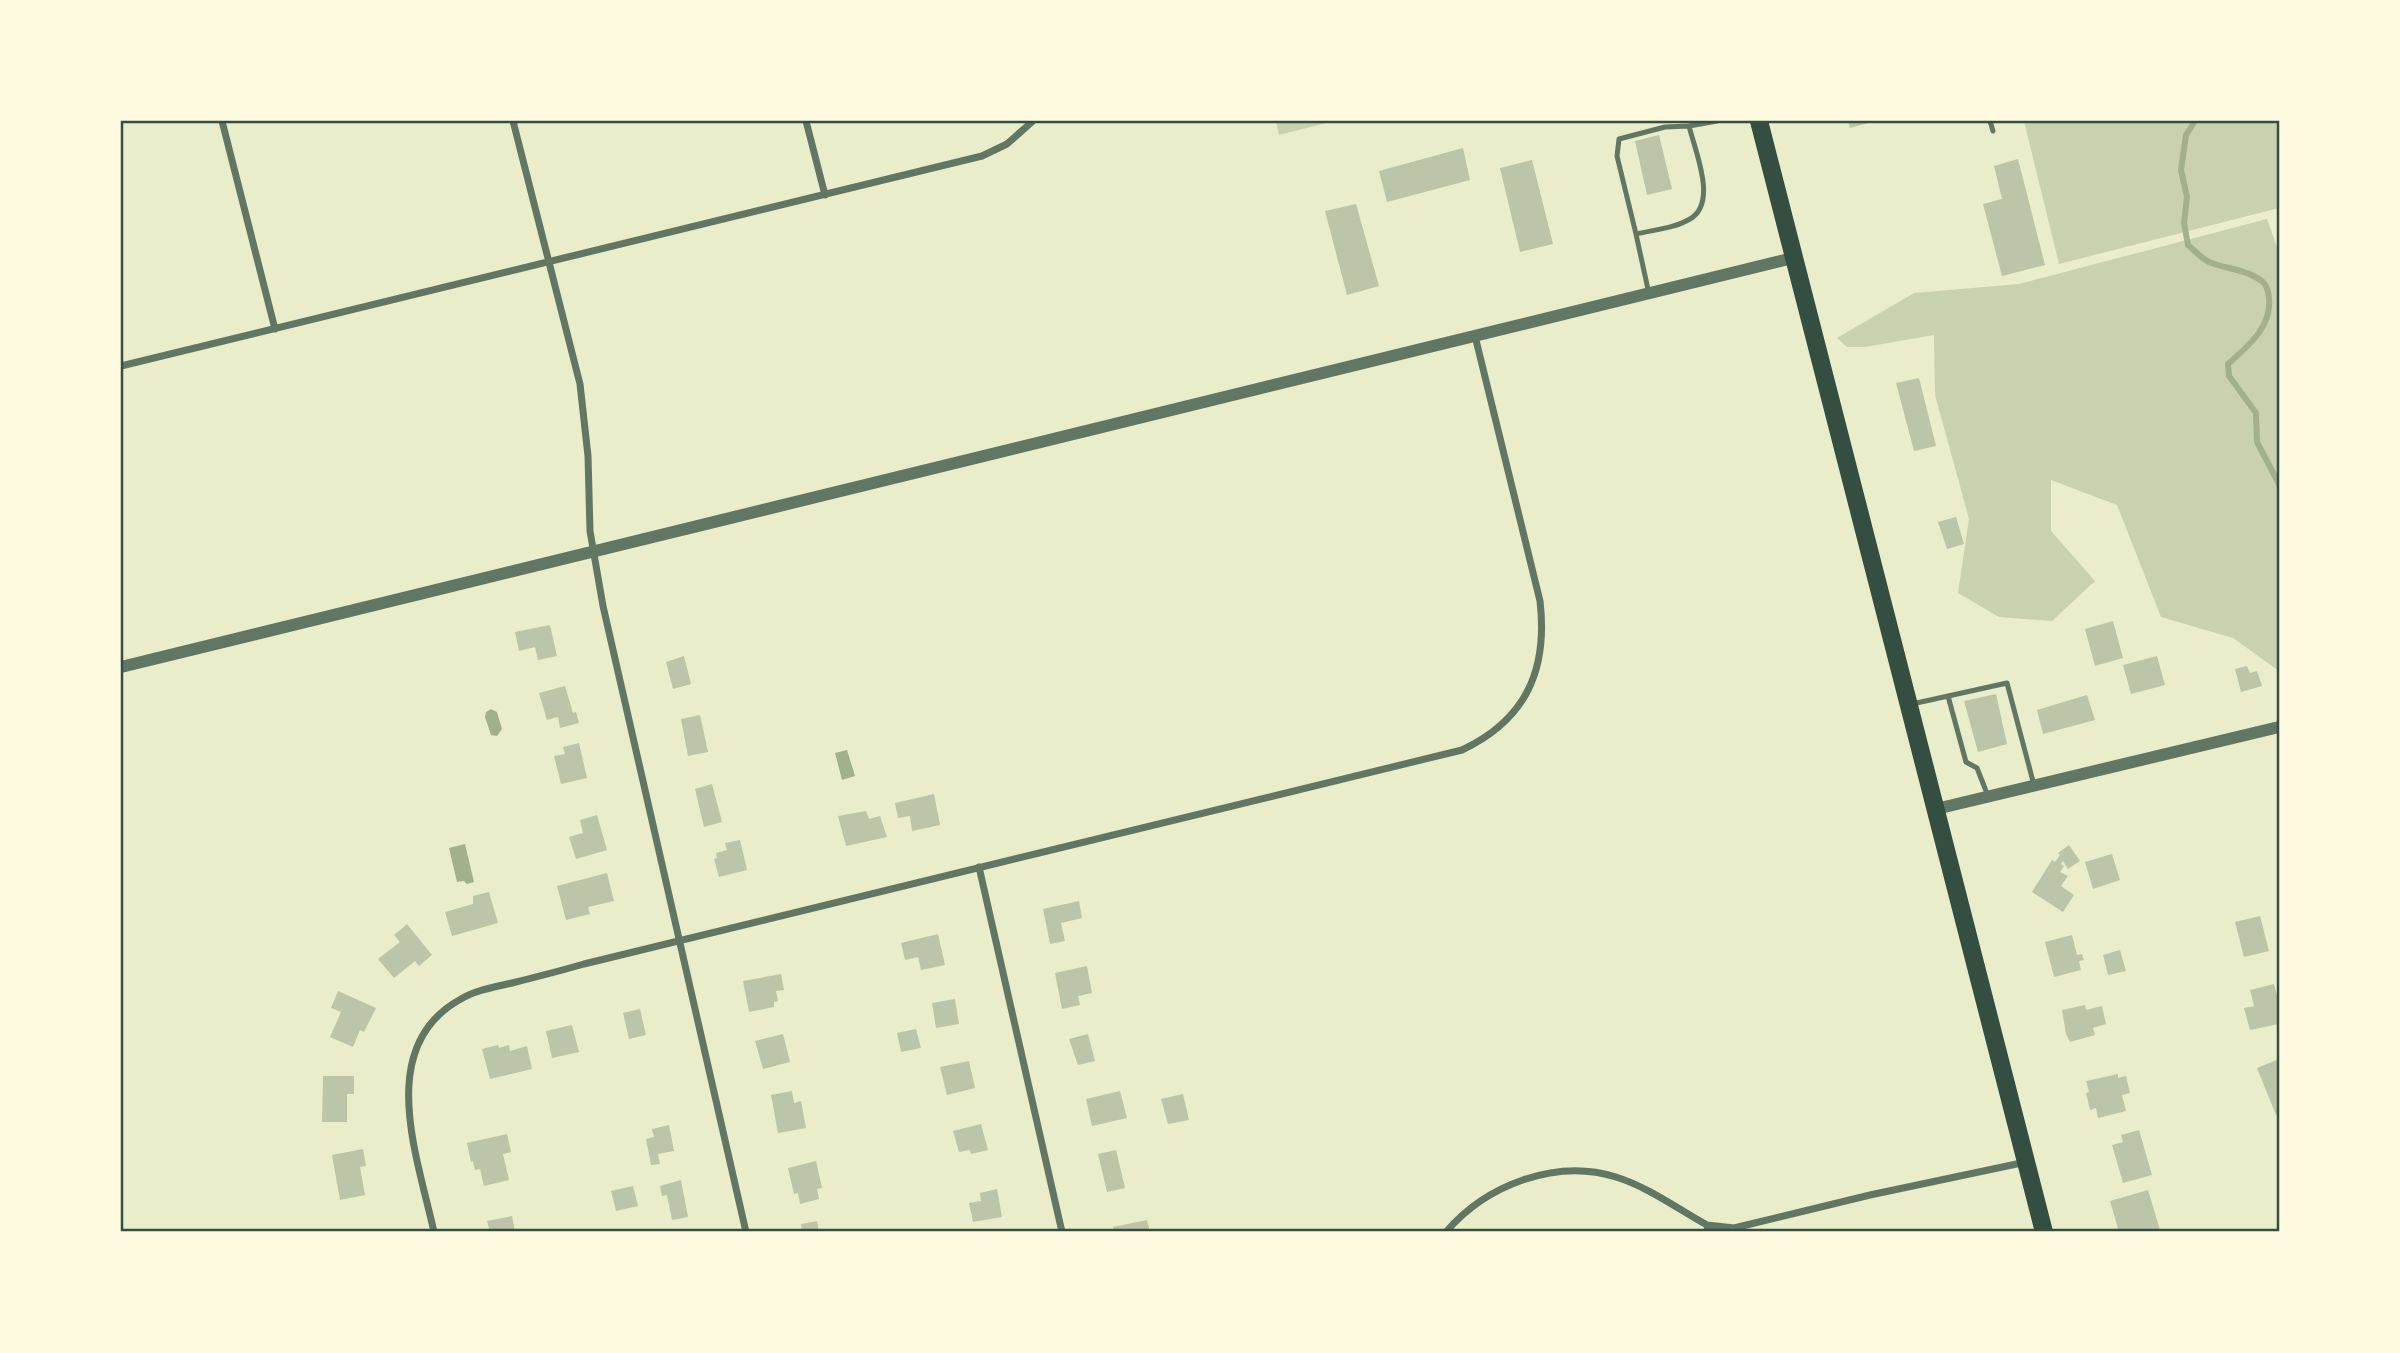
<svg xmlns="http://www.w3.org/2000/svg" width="2400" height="1353" font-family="'Exo 2',sans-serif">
	<rect width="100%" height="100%" fill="#e9edc9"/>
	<path fill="#cad2ad" d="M1276 121H1334L1279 135Z
		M2024 121H2279V208L2059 264Z
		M2267 219 2279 253V671L2233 638 2161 617 2117 505 2051 480V531L2095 581 2052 621 1999 617 1958 593 1969 519 1935 395 1934 335 1865 347H1847L1837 338 1914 293 2019 284Z"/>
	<path fill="#a3b18a" d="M491 709 497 712 502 729 497 736 491 735 485 717 486 712Z
		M847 750 855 776 842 780 835 753Z
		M465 844 474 882 467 884 464 881 457 882 449 848Z"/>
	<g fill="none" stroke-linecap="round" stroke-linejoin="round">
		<path stroke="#a3b18a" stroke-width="6" d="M2195 121 2186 135 2181 170 2187 197 2184 223 2188 245C2194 250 2201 258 2209 262 2225 269 2251 270 2264 283 2267 287 2269 294 2269 298 2272 327 2248 346 2228 364L2229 376 2256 413 2257 442 2279 484"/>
	</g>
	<path fill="#bcc5a7" d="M1848 121H1872V122L1850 128Z
		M1659 135 1672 189 1647 195 1635 141Z
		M1463 148 1470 180 1387 202 1379 171Z
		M2018 159 2045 265 2002 276 1983 204 2002 199 1994 166Z
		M1532 160 1553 244 1520 252 1500 168Z
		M1356 204 1379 286 1347 295 1325 211Z
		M1919 378 1936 446 1914 451 1896 383Z
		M1956 517 1964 544 1947 549 1938 522Z
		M2113 621 2123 658 2095 666 2085 629Z
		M550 625 557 656 538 660 535 647 519 651 515 632Z
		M684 656 691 684 673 689 666 662Z
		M2157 656 2165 685 2131 694 2123 665Z
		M2247 666 2250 673 2257 671 2262 686 2241 692 2235 669Z
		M565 686 573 713 576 712 579 723 560 728 558 717 547 720 539 693Z
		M1996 694 2007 744 1978 752 1964 701Z
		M2087 695 2095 720 2043 734 2037 710Z
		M700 715 708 752 688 756 681 719Z
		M579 743 587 778 561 784 554 756 565 754 563 747Z
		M712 784 722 822 704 827 695 789Z
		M934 794 940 825 912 831 910 816 898 818 895 803Z
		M866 811 869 819 880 816 887 837 846 846 838 816Z
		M597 815 607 850 576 859 569 837 583 833 580 820Z
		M740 840 747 870 719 877 714 859 717 858 716 853 727 850 725 843Z
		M2069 845 2080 861 2068 869 2063 861 2061 864 2064 866 2060 872 2068 876 2061 886 2074 895 2063 912 2032 892 2052 860 2055 862 2060 855 2058 853Z
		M2112 854 2120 880 2093 889 2085 862Z
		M607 873 614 901 588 907 590 914 566 920 557 886Z
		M489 892 498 923 452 936 445 912 473 904V896Z
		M1079 901 1082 918 1061 923 1065 941 1050 944 1043 909Z
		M2260 916 2269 951 2244 957 2235 922Z
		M407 924 432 955 419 966 415 961 394 978 378 959 400 942 394 935Z
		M938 934 945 965 921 970 918 957 905 960 901 943Z
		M2072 935 2077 955 2082 954 2084 960 2079 961 2081 970 2054 977 2045 942Z
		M2120 950 2126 971 2108 975 2103 955Z
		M1087 966 1092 993 1078 996 1080 1005 1062 1009 1055 973Z
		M781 974 784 990 776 991 778 1001 774 1002V1007L749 1012 743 981Z
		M2274 984 2279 1004V1024L2250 1030 2244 1008 2254 1006 2250 990Z
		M338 991 376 1008 364 1032 360 1030 353 1047 330 1037 341 1012 331 1008Z
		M955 999 959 1024 936 1028 932 1003Z
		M2085 1005 2086 1010 2102 1006 2106 1024 2093 1028 2095 1035 2070 1042 2066 1034 2062 1010Z
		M640 1009 646 1035 629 1039 623 1013Z
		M572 1025 579 1052 552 1058 546 1031Z
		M916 1029 921 1048 901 1052 897 1033Z
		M783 1034 790 1062 763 1069 755 1041Z
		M1088 1034 1095 1061 1078 1065 1069 1039Z
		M498 1045 499 1048 509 1045 510 1051 527 1046 532 1069 490 1079 482 1049Z
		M2279 1059V1114L2276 1115 2257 1068Z
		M969 1061 975 1088 947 1095 940 1067Z
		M2118 1074V1078L2126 1076 2130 1093 2122 1095 2126 1111 2098 1118 2096 1108 2090 1110 2086 1093 2089 1092 2086 1081Z
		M323 1076H354V1094H347V1122H322Z
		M792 1091 794 1103 801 1101 806 1128 778 1133 771 1095Z
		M1120 1091 1127 1118 1092 1126 1086 1099Z
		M1183 1094 1189 1120 1168 1124 1161 1099Z
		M981 1124 988 1150 971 1154 970 1150 959 1152 953 1131Z
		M669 1125 674 1151 658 1154 660 1164 651 1165 646 1139 654 1137 652 1129Z
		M2139 1130 2152 1175 2123 1183 2112 1145 2123 1142 2121 1135Z
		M507 1134 511 1152 503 1154 509 1180 484 1186 480 1169 475 1170 473 1161 471 1162 467 1143Z
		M363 1149 366 1166 360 1167 365 1195 340 1200 332 1155Z
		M1116 1150 1125 1188 1107 1192 1098 1154Z
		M816 1161 822 1188 817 1189 819 1199 800 1204 798 1193 794 1194 788 1168Z
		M681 1180 688 1217 672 1220 667 1195 662 1196 660 1186Z
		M633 1186 638 1206 616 1211 611 1191Z
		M997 1189 1002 1217 973 1222 969 1203 981 1201 980 1193Z
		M2148 1190 2160 1230 2119 1232 2110 1201Z
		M512 1216 515 1232H490L487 1221Z
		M1147 1220 1150 1232H1114L1113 1227Z
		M817 1221 819 1232H802L801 1224Z"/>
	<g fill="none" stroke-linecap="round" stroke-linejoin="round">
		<path stroke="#617663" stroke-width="5" d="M1990 121 1993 131
			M1636 234 1617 156 1619 139 1665 127 1689 126
			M1649 294 1636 234C1653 230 1675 228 1690 219 1718 203 1695 151 1689 126L1717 121
			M1948 696 1966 762 1977 768 1988 796
			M1912 704 2007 683 2034 785"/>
		<path stroke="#617663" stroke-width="7" d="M222 121 275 329
			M513 121 580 384 588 456 590 531 603 606 746 1232
			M806 121 825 195
			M121 366 982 156 1007 144 1033 121
			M979 867 1062 1232
			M1707 1225 1734 1228 1870 1195 2026 1162
			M434 1232C418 1158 374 1046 461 999 476 990 495 987 512 983 536 977 560 971 584 964L1462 750C1526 720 1548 670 1540 601L1475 336
			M1446 1232C1486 1185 1556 1158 1616 1177 1648 1187 1678 1209 1707 1225L1708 1232"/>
		<path stroke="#617663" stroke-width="12" d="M121 667 1793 258
			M1936 809 2279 727"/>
		<path stroke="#344e41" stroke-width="18" d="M1759 121 2044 1232"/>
	</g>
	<rect width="2400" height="1353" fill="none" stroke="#fefae0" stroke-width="245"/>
	<rect x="122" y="122" width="2156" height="1108" fill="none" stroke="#344e41" stroke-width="2.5"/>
</svg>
